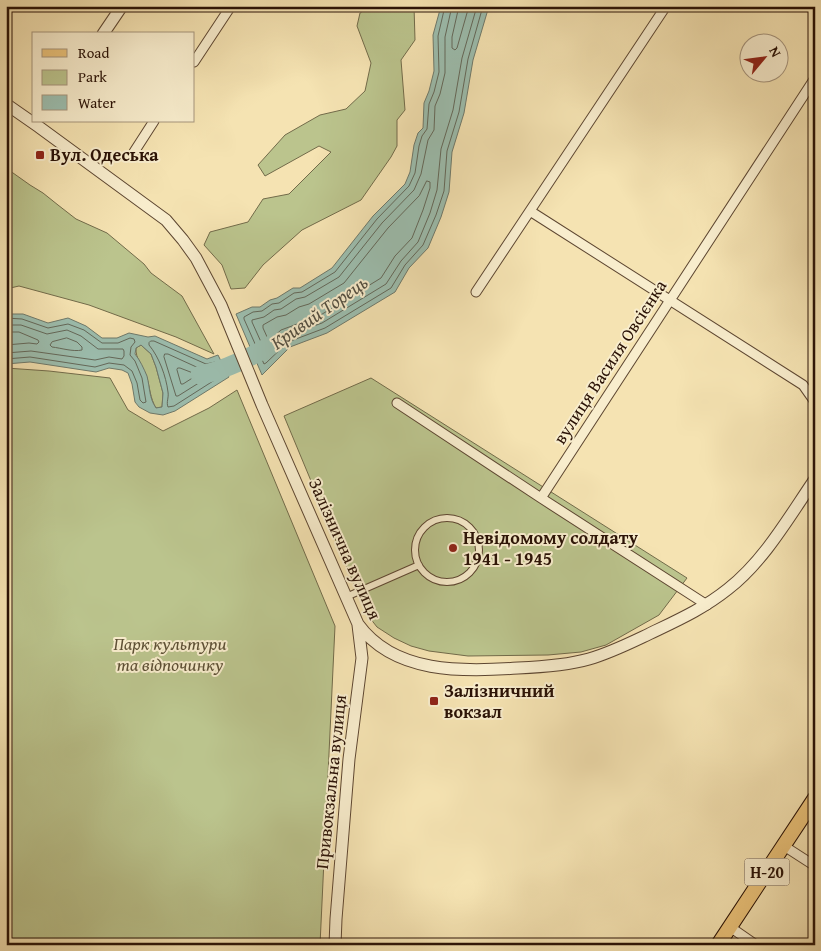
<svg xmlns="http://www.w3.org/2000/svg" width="821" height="951" font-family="'Gentium Book Plus',serif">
	<rect width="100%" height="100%" fill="#f5e3b2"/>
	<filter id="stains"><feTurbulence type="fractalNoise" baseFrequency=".004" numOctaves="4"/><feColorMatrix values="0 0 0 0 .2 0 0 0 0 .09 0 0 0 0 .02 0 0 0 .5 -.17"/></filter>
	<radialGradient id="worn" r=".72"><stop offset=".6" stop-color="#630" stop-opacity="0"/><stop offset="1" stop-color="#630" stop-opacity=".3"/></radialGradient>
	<path fill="#bbc48d" stroke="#726b4a" d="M371 6H414L415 40 401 60 405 110 397 120V146L391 157 361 200 302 230 263 265 245 288 231 289 222 265 204 245 210 232 248 222 263 199 289 194 331 152 319 146 265 176 258 165 285 135 320 115 346 109 365 91 371 63 357 26 360 13Z
		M6 168 30 185 43 193 58 205 76 219 107 233 144 264 151 273 182 296 214 354 176 337 89 305 19 286 6 289Z
		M141 345 151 354 156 367 163 393 162 407 156 408C150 398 150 388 147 378 144 367 135 359 136 348Z
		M6 368 49 371 110 378 128 410 163 431 209 408 237 390 335 626 320 945H6Z
		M371 378 687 578 659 615 606 645 581 652 548 655 468 656 429 651 411 646 394 638 377 627 366 613 284 416Z"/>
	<path fill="#9cbeaf" stroke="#6e796b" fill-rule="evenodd" d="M441 6H489L473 60 464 113 452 152 449 192 441 217 428 248 409 268 395 292 327 333 290 347 262 375 236 314 252 307H260L270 300 277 298 293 288H300L332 268 373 216 405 184 410 172 414 145 418 133 423 128 424 103 429 91 434 71 433 35Z
		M6 314H23L48 323 68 318 86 326 102 338H117L129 333 148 337 155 336 207 359 218 355 229 377 175 411 163 415 150 413 139 407 135 402 132 384 128 373 122 370 109 368 96 372 30 362 6 364ZM141 345 151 354 156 367 163 393 162 407 156 408C149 398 150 388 147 376 144 369 140 360 135 354L136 348Z"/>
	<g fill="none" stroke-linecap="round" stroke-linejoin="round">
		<path stroke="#63685a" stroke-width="1" d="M445 6 438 36 439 72 434 92 429 104 427 129 422 136 419 146 415 173 409 186 377 219 335 272 302 292 294 293 279 303 272 304 262 311 253 312 244 317V319L264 364 266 363 288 342 325 328 391 288 405 265 423 245 436 215 444 191 447 151 459 112 468 59 483 6
			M452 6 445 37V73L440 94 435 106 434 130 428 140 421 174 414 190 382 223 339 277 305 297 296 299 281 309 274 310 264 317 252 320V322L266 353 268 352 284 337 322 323 386 284 401 261 418 242 430 213 437 190 441 149 453 110 462 58 477 6
			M459 6 452 37V48L455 50 457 48 469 6
			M427 181 430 182V188L423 210 412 238 395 256 381 278 319 316 281 330 271 339H268L263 328V325L277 317 286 315 299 307 309 304 344 283 388 228 419 196Z
			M6 318 22 319 48 328 68 324 84 330 102 343H118L130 338 134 339 135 342 131 347 130 355 135 361 142 378 146 402 143 403 140 400 137 383 132 371 124 365 109 363 95 367 30 357 6 359
			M6 325H21L47 334 67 330 81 336 98 349H123L124 351V356L122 359 109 357 95 360 31 351 6 353
			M6 332H19L38 340 39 342 37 344 29 343 6 345
			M67 338 77 342 82 347V350C73 352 61 348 52 347L50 345 52 342Z
			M151 341H154L206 364 215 362 221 376 174 406 168 407C166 402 169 398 168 392 166 376 159 357 149 345V343Z
			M165 354H168L203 370H211L213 374 178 396H176L164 357Z
			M178 368H180L193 373 194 377 183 384H181L177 370Z"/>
		<path stroke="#9cbeaf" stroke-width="19" d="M200 375C223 371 256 355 276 342"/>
		<defs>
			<path id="pedestrian" d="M415 550a32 32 0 1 1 64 0a32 32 0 1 1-64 0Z
				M346 597 419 565"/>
			<path id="minor" d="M194 62 231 6
				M134 152 154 121
				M530 211 803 385 815 402
				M476 292 666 6
				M397 403 541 498
				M707 605 541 498 815 78
				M784 846 815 866
				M730 927 756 945"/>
			<path id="tertiary" d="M103 34 122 6
				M6 104 39 127 166 220 183 240 196 258 221 305 262 405 358 624C394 674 463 672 518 668 541 667 568 665 589 659 610 653 630 643 649 634 678 620 703 609 728 589 764 561 789 517 815 479
				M335 945 336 919 349 759 362 658 358 625"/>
			<path id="primary" d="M718 945 815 798"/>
		</defs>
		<use href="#pedestrian" stroke="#5d4631" stroke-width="8"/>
		<use href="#minor" stroke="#5d4631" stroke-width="11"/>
		<use href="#tertiary" stroke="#5d4631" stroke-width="13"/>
		<use href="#primary" stroke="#2a1206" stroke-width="16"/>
		<use href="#pedestrian" stroke="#f8edcd" stroke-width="6"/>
		<use href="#minor" stroke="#f8edcd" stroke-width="9"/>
		<use href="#tertiary" stroke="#f8edcd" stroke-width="11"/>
		<use href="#primary" stroke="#eac279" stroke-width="14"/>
	</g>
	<g fill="#8f2418" stroke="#f8edcd" stroke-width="2">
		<rect x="35" y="150" width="10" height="10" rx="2.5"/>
		<circle cx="453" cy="548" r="5"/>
		<rect x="429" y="696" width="10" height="10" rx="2.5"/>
	</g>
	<g text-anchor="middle" stroke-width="4" stroke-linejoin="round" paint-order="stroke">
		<rect fill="#f8edcd" stroke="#685442" stroke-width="1" x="744.5" y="858.5" width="45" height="27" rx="4"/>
		<g font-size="16" font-weight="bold" fill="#2a1206">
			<text x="767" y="878">Н-20</text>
		</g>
		<g font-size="18" font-weight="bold" fill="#2a1206" stroke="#f8edcd" text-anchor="start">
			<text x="50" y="161">Вул. Одеська</text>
			<text x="463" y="544">Невідомому солдату<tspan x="463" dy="21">1941 - 1945</tspan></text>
			<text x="444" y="697">Залізничний<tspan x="444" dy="21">вокзал</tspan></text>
		</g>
		<g font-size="18" fill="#2a1206" stroke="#f8edcd">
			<text transform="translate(610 362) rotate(-57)" y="6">вулиця Василя Овсієнка</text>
			<text transform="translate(345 549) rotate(66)" y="6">Залізнична вулиця</text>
			<text transform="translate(331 782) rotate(-84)" y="6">Привокзальна вулиця</text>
		</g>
		<g font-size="18" font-style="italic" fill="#5d5035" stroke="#f8edcd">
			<text x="170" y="650">Парк культури<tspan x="170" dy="21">та відпочинку</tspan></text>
		</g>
		<g font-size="19" font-style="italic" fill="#524e41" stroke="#f8edcd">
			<text transform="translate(319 312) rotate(-35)" y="7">Кривий Торець</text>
		</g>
	</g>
	<rect width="821" height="951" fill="none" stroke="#f5e3b2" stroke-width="25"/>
	<rect x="8" y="8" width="806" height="936" fill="none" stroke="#2a1206" stroke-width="2.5"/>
	<rect x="12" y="12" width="796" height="926" fill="none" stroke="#2a1206"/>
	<rect x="32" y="32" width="162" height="90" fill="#f8edcd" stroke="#a6957d"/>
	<rect x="42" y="49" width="25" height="8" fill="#eac279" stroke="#a6957d"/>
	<text x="78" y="58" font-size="15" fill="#2a1206">Road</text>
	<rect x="42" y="70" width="25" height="15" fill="#bbc48d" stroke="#a6957d"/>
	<text x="78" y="82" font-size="15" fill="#2a1206">Park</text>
	<rect x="42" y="95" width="25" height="15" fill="#9cbeaf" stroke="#a6957d"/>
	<text x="78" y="108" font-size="15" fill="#2a1206">Water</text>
	<g transform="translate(764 58) rotate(61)"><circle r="24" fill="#f8edcd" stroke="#a6957d"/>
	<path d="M0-4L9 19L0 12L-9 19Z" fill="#8f2418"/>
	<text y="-8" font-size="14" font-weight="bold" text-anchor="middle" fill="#2a1206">N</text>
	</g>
	<rect width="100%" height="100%" filter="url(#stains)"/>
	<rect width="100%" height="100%" fill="url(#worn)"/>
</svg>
